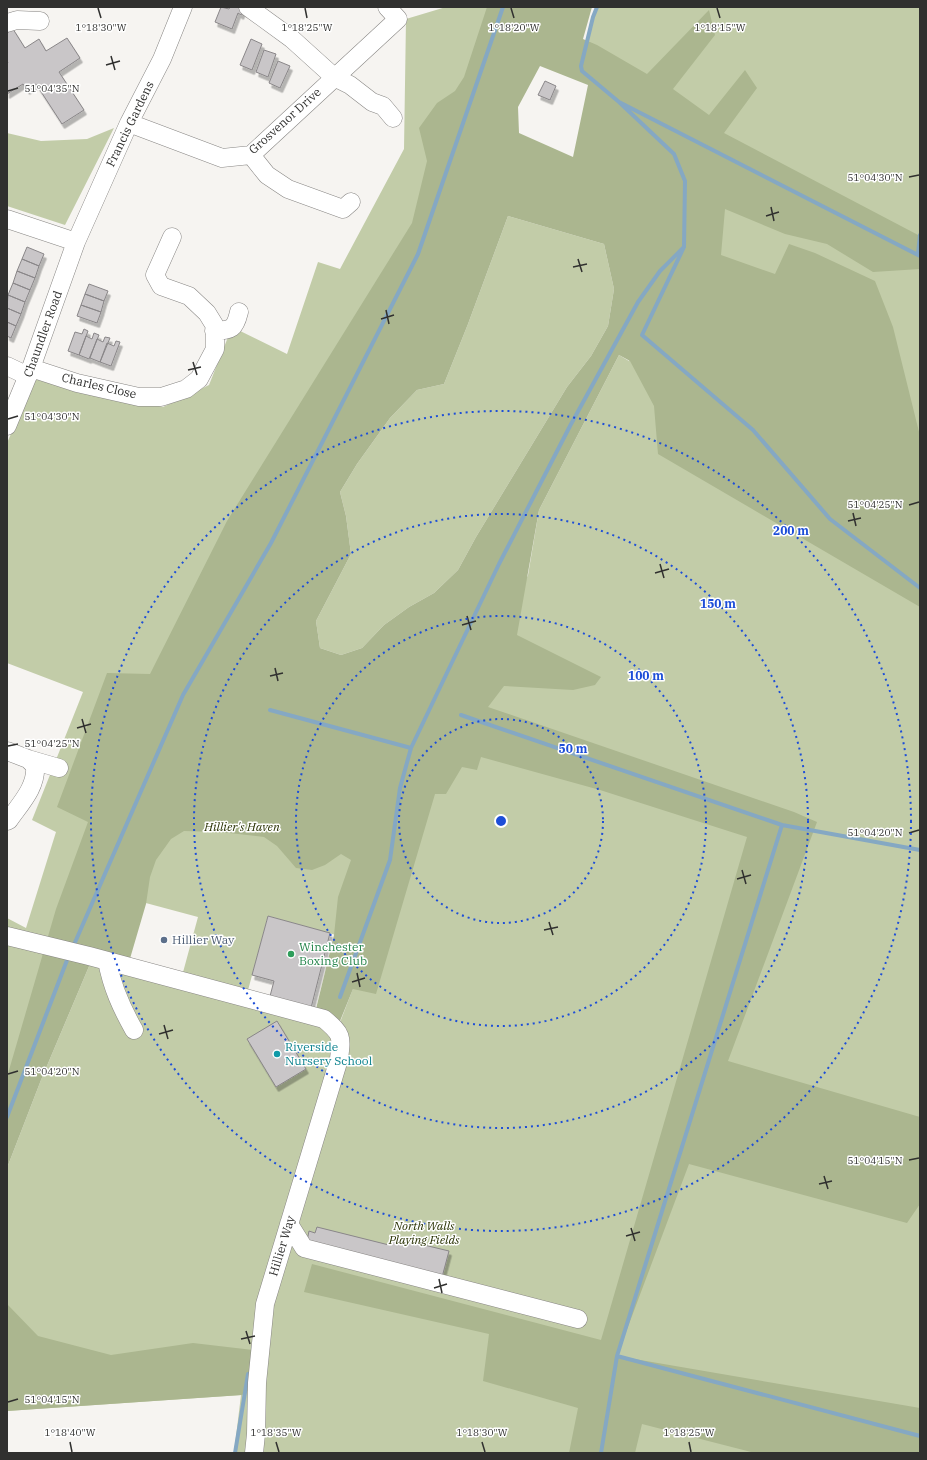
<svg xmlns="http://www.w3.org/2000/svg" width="927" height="1460" font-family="'IBM Plex Serif',serif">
	<defs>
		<filter id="shadow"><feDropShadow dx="2.5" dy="4.5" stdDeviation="0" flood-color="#0004"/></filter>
	</defs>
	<rect width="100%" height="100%" fill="#f6f4f1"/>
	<path fill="#c2cca8" d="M446 7H500L418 253 7 1091V918L26 928 56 832 32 820 83 692 7 663V443L36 376 163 407 209 385 232 327 287 354 318 262 340 269 404 149 406 19Z
		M597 7H920V1453H234L241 1395 7 1411V1168L41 1080 90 964 337 1030 433 782 528 575 539 510 619 355 629 361 727 157 581 66 593 17Z
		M114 128 65 225 7 206V133L41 141 87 139Z
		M508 216 604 244 614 289 608 326 591 356 567 387 476 537 458 570 434 593 409 607 384 625 362 648 341 655 320 648 316 621 351 554 346 516 340 492 357 464 390 418 417 390 444 384 468 324Z
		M186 715 430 785 368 944 268 916 247 994 182 976 198 917 116 895Z"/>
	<path fill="#abb68f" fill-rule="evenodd" d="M487 7H592L583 39 597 45 647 74 709 10 715 35 673 89 709 115 745 70 757 88 724 133 920 236V269L873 272 827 244 785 234 725 209 721 255 775 274 789 244 815 253 875 281 893 327 920 436V607L658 454 654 406 630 361 619 355 539 510 517 635 601 677 595 685 573 690 504 686 488 707 794 812 817 822 728 1061 920 1117V1204L907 1223 689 1164 617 1356 920 1408V1453H755L642 1424 635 1453H569L578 1408 483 1381 489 1334 304 1292 312 1264 601 1340 747 837 600 790 481 757 477 770 462 767 446 794H435L376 994 353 989 340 1021 329 1012 316 1009 334 935 338 897 351 860 341 854 325 865 312 870 296 868 277 846 264 837 220 832 184 831 171 839 156 860 150 877 146 904 129 962 90 964 41 1080 7 1168V1077L56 909 88 822 57 807 107 673 150 674 227 521 412 223 427 161 419 128 437 103 455 91 464 77ZM540 66 588 85 573 157 519 133 518 107ZM508 216 604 244 614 289 608 326 591 356 567 387 476 537 458 570 434 593 409 607 384 625 362 648 341 655 320 648 316 621 351 554 346 516 340 492 357 464 390 418 417 390 444 384 468 324Z
		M7 1304 38 1336 111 1355 193 1343 253 1350 252 1388 242 1395 7 1411Z"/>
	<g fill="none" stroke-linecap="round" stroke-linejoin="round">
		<path stroke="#85a8c3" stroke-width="4" d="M597 7 593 17 581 66 582 71 619 102 920 256
			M619 102 674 154 685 181 684 247 642 335 753 430 830 519 920 588
			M918 254 920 235
			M270 710 411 748
			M461 715 782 825 617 1356 601 1453
			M782 825 920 850
			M73 947 183 695 271 543 418 254 503 7
			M340 997 390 860 400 788 411 748 499 564 570 426 638 302 660 271 684 247
			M7 1117 69 955
			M617 1356 920 1436
			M235 1453 248 1374"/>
	</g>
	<path fill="#c9c6c8" stroke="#898688" filter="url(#shadow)" d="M221 7 229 9 230 7H241L244 8 241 15 238 13 232 29 215 22Z
		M13 29 25 48 39 39 46 51 67 38 80 58 59 72 84 110 62 124 36 84 27 90 23 84 7 94V64L8 63 7 61V33Z
		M251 39 262 44 252 70 240 65Z
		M264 50 276 54 268 77 256 72Z
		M278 61 290 66 280 88 269 83Z
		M545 81 556 86 550 100 538 95Z
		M27 247 44 254 39 266 22 259Z
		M22 259 39 266 35 278 17 271Z
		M17 271 35 278 30 290 13 283Z
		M13 283 30 290 25 302 8 295Z
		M89 284 108 291 104 301 85 294Z
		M85 294 104 301 101 312 81 305Z
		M8 295 25 302 21 314 7 308Z
		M81 305 101 312 97 323 77 316Z
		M7 308 21 314 16 326 7 322Z
		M7 322 16 326 11 338 7 336Z
		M84 329 88 331 79 355 68 351 75 332 82 334Z
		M94 333 99 335 89 359 79 355 86 336 92 339Z
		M105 337 110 338 100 362 90 358 97 339 103 342Z
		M116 341 120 342 111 366 100 362 107 343 114 346Z
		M268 916 330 933 310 1012 269 1000 274 981 252 975Z
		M277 1021 306 1069 276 1087 247 1039Z
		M317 1227 389 1245 391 1237 449 1251 441 1281 306 1246 309 1231 315 1233Z"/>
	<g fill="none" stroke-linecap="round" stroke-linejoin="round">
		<defs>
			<path id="minor" d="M248 7 292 39 334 77 350 85 372 102 383 106 393 118
				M7 23 17 20 40 21
				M129 123 222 158 251 155 398 19 387 7
				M251 155 267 175 288 189 343 209 351 202
				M7 219 76 242
				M214 331C232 330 235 329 239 312
				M7 366 28 376
				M31 368 77 383 139 397H161L186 389 199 379 215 349V326L207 313 189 296 161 286 155 275 172 237
				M7 426 31 368 76 242 129 123 162 59 183 7
				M7 751 28 759 59 768
				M7 821 9 820C20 804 37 787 35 766L28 759
				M7 936 89 956 324 1019C342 1034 342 1036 339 1059L265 1304 257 1383 256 1434 254 1453
				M107 961C112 987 121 1007 134 1030
				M289 1224 304 1248 578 1319"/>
		</defs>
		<use href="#minor" stroke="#888684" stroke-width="19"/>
		<use href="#minor" stroke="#fff" stroke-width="18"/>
	</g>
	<path fill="none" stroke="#30302f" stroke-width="1.5" d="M98 8 101 18M305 8 307 18M511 8 514 18M717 8 720 18M111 56 115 70M106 65 120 61M8 91 18 88M909 177 919 175M771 207 774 221M766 216 779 212M578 259 582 272M573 267 587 264M386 310 389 324M381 319 394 315M193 362 197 375M188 370 201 367M8 419 18 416M909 505 919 502M853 513 856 526M848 521 861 518M660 564 664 578M655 573 669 569M467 616 471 630M462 625 476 621M275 668 278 681M270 676 283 673M82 719 86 733M77 728 91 724M8 746 18 744M909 833 919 830M742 870 746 884M737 879 751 875M549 922 553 935M544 930 558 927M357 973 360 987M352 982 365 978M164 1025 168 1039M159 1034 173 1030M8 1074 18 1071M909 1160 919 1158M824 1176 828 1189M819 1184 832 1181M631 1228 635 1241M626 1236 640 1232M439 1279 442 1293M434 1288 447 1284M246 1331 250 1344M241 1339 255 1336M8 1402 18 1399M70 1442 72 1452M276 1442 279 1452M482 1442 485 1452M689 1442 691 1452"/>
	<g fill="none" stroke="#1d4ed8" stroke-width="2" stroke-dasharray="2 4">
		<circle cx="501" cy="821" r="102"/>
		<circle cx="501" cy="821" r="205"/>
		<circle cx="501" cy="821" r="307"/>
		<circle cx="501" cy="821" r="410"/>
	</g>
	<circle fill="#5c6f8a" stroke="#fff" stroke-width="1.5" cx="164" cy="940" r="4"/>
	<circle fill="#2e9e5b" stroke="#fff" stroke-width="1.5" cx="291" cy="954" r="4"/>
	<circle fill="#0f9aa8" stroke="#fff" stroke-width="1.5" cx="277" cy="1054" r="4"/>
	<g text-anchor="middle" stroke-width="3" stroke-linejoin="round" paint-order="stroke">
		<g font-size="12" fill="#30302f" stroke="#fff">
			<text transform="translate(285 121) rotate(-42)" y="4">Grosvenor Drive</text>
			<text transform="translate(130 124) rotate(-64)" y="4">Francis Gardens</text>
			<text transform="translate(43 334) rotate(-70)" y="4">Chaundler Road</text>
			<text transform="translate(99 386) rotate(13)" y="4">Charles Close</text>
			<text transform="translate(282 1246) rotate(-73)" y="4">Hillier Way</text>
		</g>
		<g font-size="12" font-style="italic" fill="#283102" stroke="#fff">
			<text x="242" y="831">Hillier's Haven</text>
			<text x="424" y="1230">North Walls<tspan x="424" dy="14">Playing Fields</tspan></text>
		</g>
		<g font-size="12" fill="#4e5e75" stroke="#fff" text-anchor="start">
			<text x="172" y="944">Hillier Way</text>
		</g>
		<g font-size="12" fill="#27864d" stroke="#fff" text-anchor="start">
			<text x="299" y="951">Winchester<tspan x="299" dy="14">Boxing Club</tspan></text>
		</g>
		<g font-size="12" fill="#0d838f" stroke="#fff" text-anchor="start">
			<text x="285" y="1051">Riverside<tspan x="285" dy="14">Nursery School</tspan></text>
		</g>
	</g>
	<g font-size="10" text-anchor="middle" fill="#30302f" stroke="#fff" stroke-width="3" stroke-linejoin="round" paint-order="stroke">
		<text x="101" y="31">1°18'30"W</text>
		<text x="307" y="31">1°18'25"W</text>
		<text x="514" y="31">1°18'20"W</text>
		<text x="720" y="31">1°18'15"W</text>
		<text x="52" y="92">51°04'35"N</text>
		<text x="875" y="181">51°04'30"N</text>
		<text x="52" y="420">51°04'30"N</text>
		<text x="875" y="508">51°04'25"N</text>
		<text x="52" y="747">51°04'25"N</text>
		<text x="875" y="836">51°04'20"N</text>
		<text x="52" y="1075">51°04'20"N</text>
		<text x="875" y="1164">51°04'15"N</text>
		<text x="52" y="1403">51°04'15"N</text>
		<text x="70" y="1436">1°18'40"W</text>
		<text x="276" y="1436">1°18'35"W</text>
		<text x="482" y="1436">1°18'30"W</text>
		<text x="689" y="1436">1°18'25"W</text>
	</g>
	<circle cx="501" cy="821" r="6" fill="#1d4ed8" stroke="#fff" stroke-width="2"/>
	<g font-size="12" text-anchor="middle" font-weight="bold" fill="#1d4ed8" stroke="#fff" stroke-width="3" stroke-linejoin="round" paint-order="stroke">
		<text x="791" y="535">200 m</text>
		<text x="718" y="608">150 m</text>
		<text x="646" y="680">100 m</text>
		<text x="573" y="753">50 m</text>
	</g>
	<rect width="927" height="1460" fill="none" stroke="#30302f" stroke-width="16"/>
</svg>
